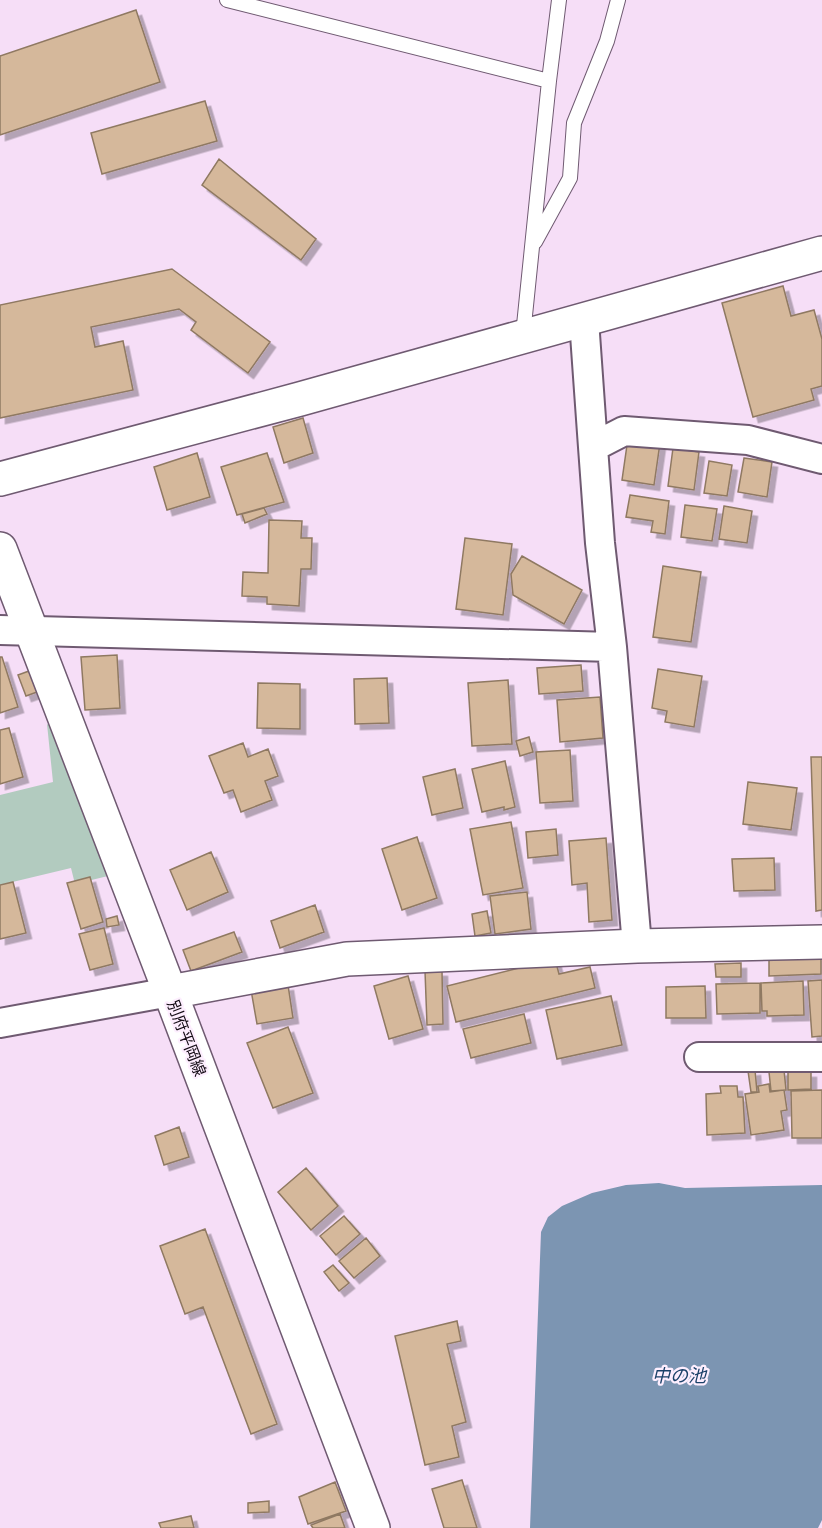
<svg xmlns="http://www.w3.org/2000/svg" width="822" height="1528" font-family="'Source Sans 3','Noto Sans JP',sans-serif">
	<defs>
		<filter id="shadow"><feDropShadow dx="5.5" dy="5.5" stdDeviation="0" flood-color="#0004"/></filter>
	</defs>
	<rect width="100%" height="100%" fill="#f6def7"/>
	<path fill="#b2cbbf" d="M47 724 54 728 108 876 75 884 71 868 0 885V795L53 782Z"/>
	<path fill="#7c95b2" d="M659 1183 685 1188 822 1185V1520L818 1528H530L541 1232 548 1217 562 1206 592 1193 626 1185Z"/>
	<path fill="#d5b89b" stroke="#8f7962" stroke-width="1.5" filter="url(#shadow)" d="M136 10 160 82 0 135V56Z
		M205 101 217 141 102 174 91 133Z
		M219 159 316 239 301 260 202 185Z
		M172 269 270 342 248 373 191 330 196 322 179 309 91 327 95 347 123 341 133 390 0 418V305Z
		M783 286 791 316 814 310 822 339V386L811 389 814 400 753 417 722 303Z
		M303 418 313 453 284 463 273 427Z
		M628 438 660 443 654 485 622 480Z
		M673 448 699 452 694 490 668 486Z
		M197 453 210 497 167 510 154 467Z
		M267 453 284 502 237 515 221 467Z
		M744 458 772 462 767 497 738 492Z
		M709 461 732 465 727 496 704 493Z
		M630 495 669 501 665 534 651 532 653 521 626 517Z
		M685 505 717 509 712 541 681 537Z
		M724 506 752 511 747 543 719 539Z
		M264 508 267 514 245 523 242 514Z
		M269 520 302 521 301 538H312L311 569H301L299 606 267 604V597L242 596 243 572 268 573Z
		M465 538 512 544 503 615 456 609Z
		M522 556 582 590 564 624 513 595 511 574Z
		M663 566 701 572 691 642 653 637Z
		M117 655 120 708 85 710 81 657Z
		M0 657H2L18 707 0 713Z
		M581 665 583 691 539 694 537 668Z
		M658 669 702 676 694 727 665 722 667 711 652 708Z
		M29 671 37 692 26 696 18 675Z
		M387 678 389 723 355 724 354 679Z
		M508 680 512 744 472 746 468 683Z
		M258 683 300 684V729L257 728Z
		M600 697 603 738 560 742 557 700Z
		M9 728 23 777 0 784V730Z
		M529 737 533 752 520 756 516 741Z
		M243 743 248 757 268 749 278 776 265 781 272 800 241 812 233 790 224 793 209 756Z
		M570 750 573 801 540 803 536 752Z
		M811 757H822V910L816 911Z
		M505 761 515 807 504 810V807L482 812 472 769Z
		M455 769 463 808 432 815 423 777Z
		M748 782 797 788 791 830 743 824Z
		M511 822 523 888 483 895 470 829Z
		M556 829 558 855 528 858 526 832Z
		M417 837 437 898 402 910 382 849Z
		M606 838 612 920 589 922 587 883 572 885 569 841Z
		M211 852 228 892 187 910 170 870Z
		M774 858 775 890 734 891 732 859Z
		M90 877 103 922 81 929 67 883Z
		M13 882 26 933 0 939V885Z
		M527 892 531 929 495 934 490 896Z
		M315 905 324 932 280 948 271 921Z
		M487 911 491 933 475 936 472 914Z
		M117 916 119 925 107 927 106 919Z
		M104 928 113 964 90 970 79 934Z
		M234 932 242 952 191 971 183 950Z
		M821 955V974L769 976V957Z
		M555 959 559 974 590 967 595 988 456 1022 447 986Z
		M741 963V977H716L715 964Z
		M425 971H442L443 1024 427 1025Z
		M408 976 423 1029 389 1039 374 986Z
		M822 980V1036L812 1037 808 981Z
		M803 981 804 1015 767 1016V1011H762L761 983Z
		M760 983V1013L717 1014 716 984Z
		M288 985 293 1018 257 1024 251 990Z
		M705 986 706 1018H666V987Z
		M611 996 622 1045 557 1059 546 1010Z
		M524 1014 531 1043 471 1058 463 1029Z
		M288 1027 313 1093 273 1108 247 1043Z
		M755 1070 757 1092H751L748 1071Z
		M784 1070 786 1090 771 1091 769 1072Z
		M788 1072H811V1089L788 1090Z
		M769 1084 770 1092 784 1090 787 1110 781 1111 784 1130 751 1135 745 1094 759 1092 758 1086Z
		M720 1086H737L738 1097H743L745 1133 707 1135 706 1094 721 1093Z
		M822 1090V1138H792L791 1091Z
		M179 1127 189 1157 164 1165 155 1136Z
		M306 1168 338 1206 311 1230 278 1192Z
		M344 1216 360 1234 336 1255 320 1236Z
		M205 1229 277 1424 251 1434 203 1307 185 1314 160 1246Z
		M366 1238 380 1256 354 1278 339 1261Z
		M333 1265 349 1283 339 1291 324 1272Z
		M457 1321 461 1341 447 1344 466 1422 452 1426 459 1457 425 1465 395 1336Z
		M462 1480 477 1528H444L432 1489Z
		M335 1482 346 1511 308 1524 299 1497Z
		M269 1501V1512L248 1513V1503Z
		M340 1514 345 1528H313L311 1525Z
		M191 1516 194 1528H161L159 1523Z"/>
	<g fill="none" stroke-linecap="round" stroke-linejoin="round">
		<defs>
			<path id="lane" d="M227 0 549 81
				M535 242 570 178 574 123 607 41 618 0
				M523 335 549 81 559 0"/>
			<path id="street" d="M584 320 593 447
				M0 630 612 647
				M637 946 612 647 600 543 593 447 624 431 748 440 822 459
				M0 1023 170 992
				M699 1057H822"/>
			<path id="secondary" d="M0 479 300 399 822 253
				M0 549 170 992 373 1528
				M170 992 347 959 637 946 822 942"/>
		</defs>
		<use href="#lane" stroke="#6f5a71" stroke-width="16"/>
		<use href="#street" stroke="#6f5a71" stroke-width="32"/>
		<use href="#secondary" stroke="#6f5a71" stroke-width="36"/>
		<use href="#lane" stroke="#fff" stroke-width="14"/>
		<use href="#street" stroke="#fff" stroke-width="28"/>
		<use href="#secondary" stroke="#fff" stroke-width="33"/>
	</g>
	<g text-anchor="middle" stroke-width="4.5" stroke-linejoin="round" paint-order="stroke">
		<g font-size="16" fill="#150d16" stroke="#fdeefe">
			<text transform="translate(187 1038) rotate(69)" y="6">別府平岡線</text>
		</g>
		<g font-size="18" font-style="italic" fill="#1a4068" stroke="#fdeefe">
			<text x="679" y="1382">中の池</text>
		</g>
	</g>
</svg>
